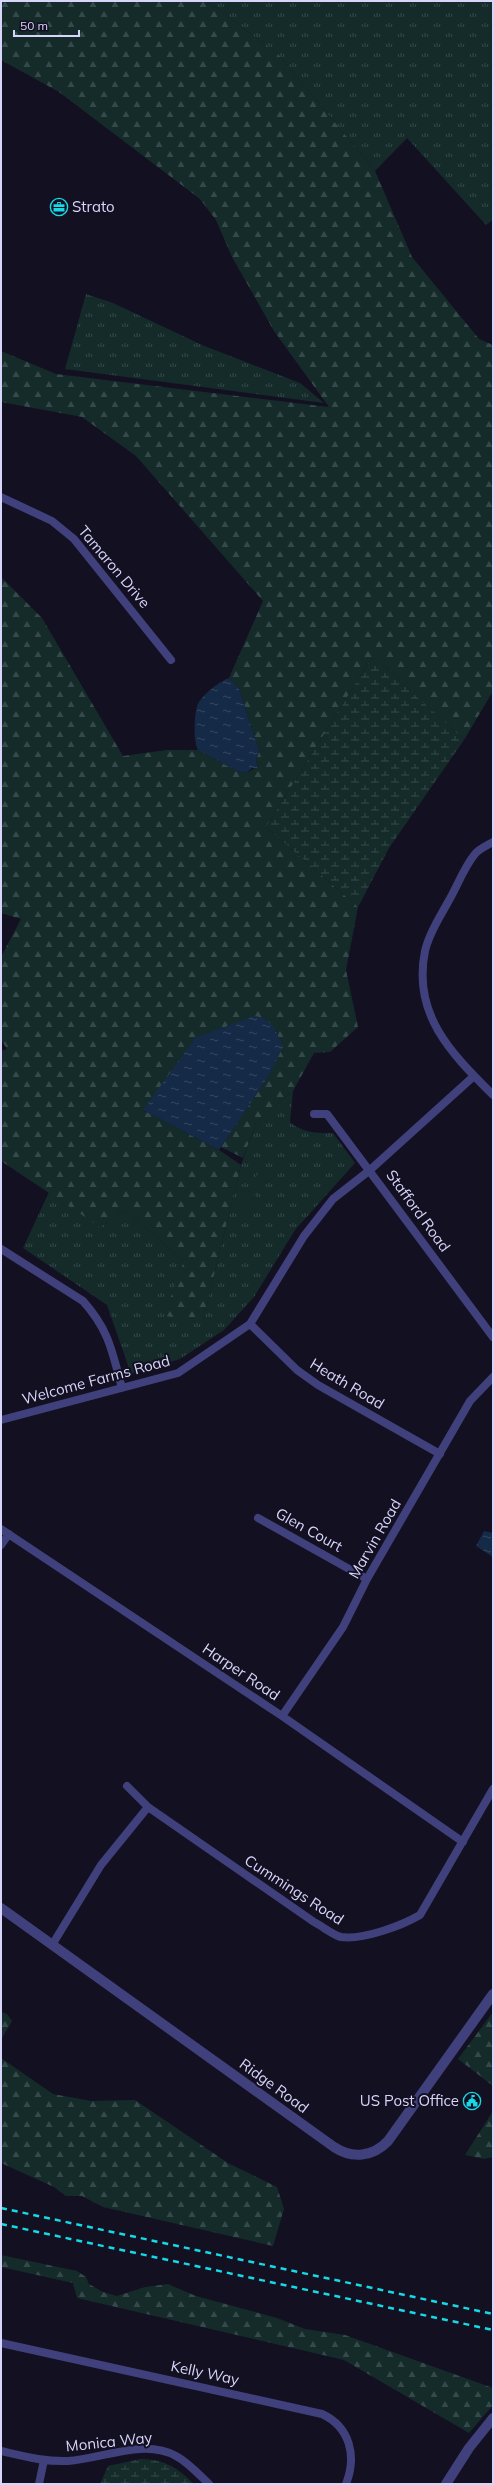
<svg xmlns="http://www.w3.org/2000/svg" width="494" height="2485" font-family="Mulish,sans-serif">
	<defs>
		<pattern id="grass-tufts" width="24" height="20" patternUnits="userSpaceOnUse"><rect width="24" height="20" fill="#142b2a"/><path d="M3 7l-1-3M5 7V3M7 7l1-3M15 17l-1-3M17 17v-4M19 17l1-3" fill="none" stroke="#35494a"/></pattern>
		<pattern id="forest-firs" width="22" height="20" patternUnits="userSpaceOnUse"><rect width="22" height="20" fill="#142b2a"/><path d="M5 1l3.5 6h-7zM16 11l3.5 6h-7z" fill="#35494a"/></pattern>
		<pattern id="wetland-marsh" width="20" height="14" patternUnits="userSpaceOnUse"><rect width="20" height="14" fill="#142b2a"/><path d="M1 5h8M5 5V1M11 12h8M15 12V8" fill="none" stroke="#35494a"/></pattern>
		<pattern id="water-ripples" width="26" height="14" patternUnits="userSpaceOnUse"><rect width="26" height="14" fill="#152a47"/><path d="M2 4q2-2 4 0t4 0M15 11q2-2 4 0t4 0" fill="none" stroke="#364862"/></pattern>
	</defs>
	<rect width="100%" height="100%" fill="#131022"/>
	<path fill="url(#grass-tufts)" d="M207 1H493V220L486 225 407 138 375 171 279 55Z
		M86 294 113 303 202 345 300 383 324 403 65 369Z
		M293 1091 290 1122C303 1133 315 1133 333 1133L355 1163 295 1230 254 1297 224 1330 180 1359 131 1374 107 1305 23 1248 49 1192 100 1227 125 1210 184 1261 203 1320 241 1165 257 1121Z"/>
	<path fill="url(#forest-firs)" d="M1 1H207L279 55 375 171 412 257 479 339 493 345V691L464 740 373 656 266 827 358 907 346 970 358 1027 330 1052 314 1053 293 1091 257 1121 243 1158 221 1147 268 1077 143 1110 219 1150 241 1165 203 1320 164 1316 184 1261 125 1210 100 1227 1 1161V1051L7 1049 1 1040V957L21 919 1 913V577L42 618 123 756 167 750H198L237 771 246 773 258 766 256 760 259 751 239 689 229 678 263 601 136 456 82 417 1 402V351L56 374 329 407 274 331 232 257 216 220 200 199 59 92 1 60Z
		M2 2012 7 2014 12 2021 1 2040Z
		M493 2012V2086L458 2059Z
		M1 2058 53 2094 91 2101 135 2100 228 2163 277 2187 284 2209 273 2246 103 2207 82 2196H66L54 2187 1 2163Z
		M493 2111V2157L484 2159 465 2155Z
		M1 2255 77 2271 86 2277 89 2284 103 2292 117 2296 145 2287 168 2284 196 2296 277 2318 305 2329 345 2335 493 2388V2405L469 2433 344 2360 77 2298 73 2283 1 2267Z"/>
	<path fill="url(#wetland-marsh)" d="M373 656 464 740 389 848 358 907 266 827Z
		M140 2459C164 2459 177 2467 194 2484H100L108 2466Z"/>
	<path fill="#142b2a" d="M262 1170 274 1173 273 1178 267 1182 258 1180 256 1176Z
		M246 1189 256 1196 245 1213 234 1206Z"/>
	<path fill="url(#water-ripples)" d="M229 678 239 689 259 751 256 760 258 768H252L246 773 237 771 198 750C193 742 194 712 198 704 203 694 220 681 229 678Z
		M254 1016C273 1018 276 1032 283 1047L268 1077 219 1150 143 1110 195 1038Z
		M484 1531 493 1533V1557L476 1546Z"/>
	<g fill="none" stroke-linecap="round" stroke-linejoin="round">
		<path stroke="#40407c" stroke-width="8" d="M1 497 52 521 74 539 171 660
			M493 842C488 845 479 849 475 854 464 867 457 887 448 902 440 917 429 933 425 951 412 1015 452 1054 493 1095
			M314 1114H327L493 1337
			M1 1249 83 1301C109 1330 112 1351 122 1388
			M250 1324 297 1370 318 1385 440 1454
			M1 1420 178 1373 250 1324 304 1236 333 1199 370 1170 474 1076
			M258 1518 367 1579
			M1 1529 282 1716 463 1842
			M1 1545 9 1534
			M282 1716 343 1627 367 1579 470 1401 493 1377
			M127 1786 148 1807 314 1922C322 1926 333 1935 341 1937 363 1940 401 1926 420 1915L493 1789
			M52 1945 101 1865 148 1807
			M1 2343 322 2414C350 2427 357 2456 346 2484
			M1 2451C23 2456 45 2462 68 2461 102 2459 144 2438 176 2456 189 2463 198 2474 209 2484
			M39 2484 44 2460"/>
		<path stroke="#40407c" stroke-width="10" d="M1 1908 334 2147C352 2159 373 2157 388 2141L493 1994
			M446 2484 469 2448 493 2418"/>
		<path stroke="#17d8e5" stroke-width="2.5" stroke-dasharray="6 5" stroke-linecap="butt" d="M1 2208 493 2314
			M1 2224 493 2330"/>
	</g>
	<defs>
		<symbol id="office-ring" viewBox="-11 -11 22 22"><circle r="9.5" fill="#131022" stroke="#17d8e5" stroke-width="1.5"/><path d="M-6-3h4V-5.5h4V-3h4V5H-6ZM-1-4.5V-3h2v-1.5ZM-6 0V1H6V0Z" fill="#17d8e5"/></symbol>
		<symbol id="civic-ring" viewBox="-11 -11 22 22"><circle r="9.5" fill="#131022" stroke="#17d8e5" stroke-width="1.5"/><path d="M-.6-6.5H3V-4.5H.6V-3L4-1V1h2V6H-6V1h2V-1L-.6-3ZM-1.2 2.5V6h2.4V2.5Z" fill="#17d8e5"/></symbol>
	</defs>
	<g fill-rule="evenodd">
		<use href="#office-ring" x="49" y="197" width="20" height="20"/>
		<use href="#civic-ring" x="462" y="2091" width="20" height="20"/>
	</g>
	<g text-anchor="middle" stroke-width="4" stroke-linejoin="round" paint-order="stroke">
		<g font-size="15" fill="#d8d5fb" stroke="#131022" text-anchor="start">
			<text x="72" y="212">Strato</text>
			<text x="459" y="2106" text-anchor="end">US Post Office</text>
		</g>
		<g font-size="15" fill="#d8d5fb" stroke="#131022">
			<text transform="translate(114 567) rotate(50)" y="5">Tamaron Drive</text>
			<text transform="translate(418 1211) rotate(54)" y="5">Stafford Road</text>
			<text transform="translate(96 1380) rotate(-15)" y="5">Welcome Farms Road</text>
			<text transform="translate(347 1384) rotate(31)" y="5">Heath Road</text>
			<text transform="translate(309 1530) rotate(29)" y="5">Glen Court</text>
			<text transform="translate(375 1539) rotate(-60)" y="5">Marvin Road</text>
			<text transform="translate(241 1672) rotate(34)" y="5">Harper Road</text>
			<text transform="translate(294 1890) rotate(33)" y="5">Cummings Road</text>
			<text transform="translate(274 2086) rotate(36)" y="5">Ridge Road</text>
			<text transform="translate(205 2373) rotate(12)" y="5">Kelly Way</text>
			<text transform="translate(109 2442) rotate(-6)" y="5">Monica Way</text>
		</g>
	</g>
	<rect width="494" height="2485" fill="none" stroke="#d8d5fb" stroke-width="4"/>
	<path d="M14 30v6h65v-6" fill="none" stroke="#d8d5fb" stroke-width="2"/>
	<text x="20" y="30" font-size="12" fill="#d8d5fb" stroke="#131022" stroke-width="3" paint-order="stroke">50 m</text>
</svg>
